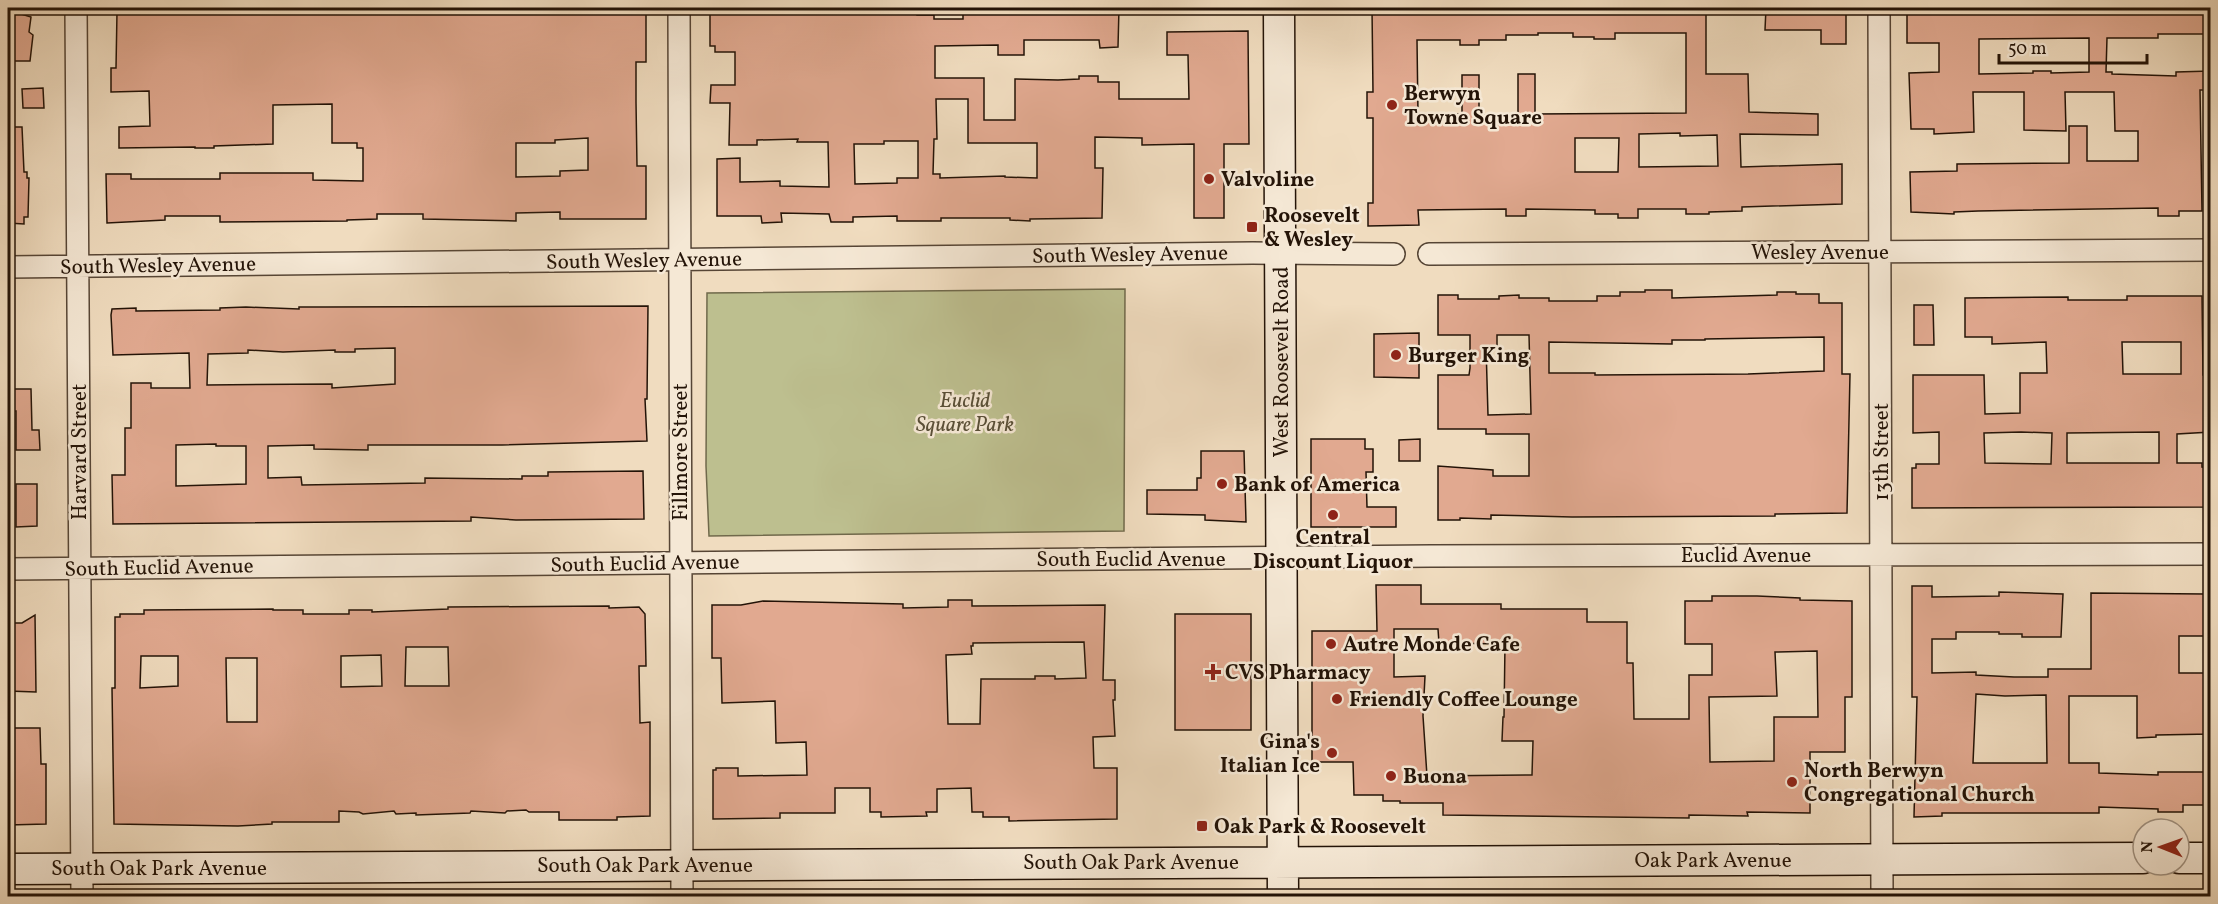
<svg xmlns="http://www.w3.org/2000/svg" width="2218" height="904" font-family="Vollkorn,serif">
	<rect width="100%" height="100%" fill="#f0dcbf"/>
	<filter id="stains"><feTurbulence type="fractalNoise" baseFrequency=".00333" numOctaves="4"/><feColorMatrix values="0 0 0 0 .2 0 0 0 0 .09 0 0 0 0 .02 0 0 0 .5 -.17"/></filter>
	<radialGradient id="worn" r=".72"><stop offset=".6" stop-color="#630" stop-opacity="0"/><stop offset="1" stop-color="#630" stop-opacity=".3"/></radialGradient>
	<path fill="#bdbf8f" stroke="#70694b" stroke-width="1.5" d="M1125 289 1124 531 709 536 706 466 707 293Z"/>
	<path fill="#e1a990" stroke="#231307" stroke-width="1.5" fill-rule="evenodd" d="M219 8 286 10V8H646V62H636V102L637 166H646V219H560V212L516 213V221L423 219V214H377V219L347 220V221L220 222V216H165V220L107 223 106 174H131V179H220V173H313V180L363 181V148H357V143H332V104L273 105V144L214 146V148H195V147L119 148V127L150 126 149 91 111 92V68H116L117 12 171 9V12H219ZM588 138V170L560 171V176L516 177V143H555V140Z
		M710 8H917V15H934V19H963V8H1119L1118 47 1100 48 1099 40H1024V55H998V45L935 46V78H984V120H1015V79L1058 80 1079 79V76H1098V82H1119V99H1189L1188 55H1167V32L1248 31 1249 144H1224V218H1194V144L1142 145V138L1095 137V168H1103L1102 218 1030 219V221L1010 220V218H941V221H897V216L853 217V222H831L829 214 781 213 782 222 762 223 761 216H717V159L740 158V182L780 181V186L829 187 828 142H797L798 139 757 140V145H729L730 103H710L711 85H735V52H715V46H710ZM936 99H968V143H1037V178L1005 177V176L940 178V174H933L934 139H937ZM884 141H918V178H897V183L855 184 854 144H884Z
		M1372 8H1706V74H1748L1749 112 1818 114V135L1740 134 1741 167 1842 164V204L1742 207V211L1709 212V214H1686V209H1638V218H1618V214H1595V210L1526 209V216H1506V209L1418 210 1419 225 1368 226V203H1373V118H1367V92H1373ZM1538 33H1573V37H1594V39H1615V33H1686V113L1535 114V74H1518V114L1479 115V75H1462V114H1418L1417 40H1460V45H1479V40H1506V35H1538ZM1680 133V136L1717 135 1718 166 1639 167V134ZM1575 138H1619L1618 172H1575Z
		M1766 8H1846V44H1821V30H1765Z
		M1907 8H2211V34H2158V38H2107L2106 72H2112V74L2176 76V72L2211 71V90H2200L2202 211H2179V216H2158V208L1978 211 1954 212V214L1911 212 1910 172 1957 171V164L2069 163V126H2087V161H2138V131H2115L2114 92H2065L2066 131 2024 130V92H1973L1974 132 1934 134V129H1911L1909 73 1939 72V43H1907ZM2089 38V72L2051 73V71H2033V73L1979 74V39Z
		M8 10 31 17 29 32 33 35 30 61H8Z
		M43 88 44 108H23L22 89Z
		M8 127H22L24 172H27V178H29L28 217H24V224L8 223Z
		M1645 290H1672V298L1777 295V292H1796V294H1819V303H1842V374H1850L1847 513 1775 514V516L1572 517 1491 515V519L1460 518V520H1438V466L1493 470V476H1529V434H1486V429H1438V375H1469L1470 368V335H1438V295H1458V299H1499V296L1519 295V298H1549V301H1597V296H1620V292H1645ZM1497 335H1529L1531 414 1488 415 1486 346H1497ZM1824 337V371L1748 374 1595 375V373H1549V342L1672 344V340H1705V339Z
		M2127 296H2202L2203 375 2210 374 2211 432 2177 434V463H2202V467L2211 468V507L1912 508V468H1916V464H1939V432L1913 433V375H1984L1985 414 2020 413V373H2047L2046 342 1992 344V337H1965V298L2068 297V300H2127ZM2122 342H2181V374H2123ZM2021 432 2052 433 2051 464 1985 463 1984 433ZM2159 432V463H2067V433Z
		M1914 305H1933L1934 345H1914Z
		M648 306 647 399H645L647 441 502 445H368V450L314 449V445L268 446V478L301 477 302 485 425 483V478L522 479V476H548V472L643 471 644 519 516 520 471 517V521L113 524 112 475H125V428H131V383H151V388H190L189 353 113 355 111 315 112 309 136 308V311L220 310V308L246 307 299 309V307H325ZM395 348V384L332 388V384L207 385 208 354 248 353V350L283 352 335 350V352H355V349ZM216 444V446H246V484L176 486V445Z
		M1419 333V378L1374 377V334Z
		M8 389H31L32 430H39L40 450H16V411H8Z
		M1311 439H1365V449H1373V472H1366L1367 507H1396V527H1311Z
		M1420 439V461H1399V440Z
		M1201 451H1244L1246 522 1205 520V515L1147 514V490H1197V478H1201Z
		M16 484H37V526L16 527Z
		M1376 585H1421V604H1501V609H1587V622H1627V663H1633L1634 719H1689V675H1712V644H1685V601H1712V596H1757L1800 598V600L1852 601V697H1845V752H1810V813L1747 812 1748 816 1689 815V818L1443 815V803H1400V801H1383V795H1354L1353 762H1312V631H1377ZM1394 629H1438L1439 643 1505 644 1504 717H1503L1502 741H1533L1532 775 1427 776 1423 716 1425 676 1394 677ZM1817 651 1818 717H1774V761L1710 762 1709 697 1777 696 1775 652Z
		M1912 586H1932V597L1999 596V592L2063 594 2061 637H2022V634H1999V632H1956V639H1932V673L1976 672V675L2014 677H2048V669H2091V593L2205 594V636H2179V673H2208V713H2211V734L2156 735V737L2137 738V696H2069V763H2099V773L2158 775V772H2211V805H2183V812H2158V809L2099 807V813H1942V816L1914 817 1917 697H1912ZM1976 694 2005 696 2046 695 2047 763H1973Z
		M948 600H972V606L1105 605 1103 680H1115V700H1113L1115 736 1093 737 1094 768H1117V819L1009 821V817H983V812H972L971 788 937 789V812H926L927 816 881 817V812H870V788H835V813H780V818L713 819V770H716V768H738V776L807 775 806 742 776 743 775 701 722 703 721 658H712V605H741L763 601 903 604V608L948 607ZM1084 642 1086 678 1055 679V676H1035V679H981L980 724H948L946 655 972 654 971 646H973V643Z
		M609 606V608L639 607 645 614 646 666H639L640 723 650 722V816L617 817V820H559V812H529L526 810 507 811 505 813 471 811 470 813 416 815V813L396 814 394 811 363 814 359 812 339 811V822H272V824L238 826 114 824 112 688H115V617H120V614H144V610L273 609V610H303V614H349V610H372V612L448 609V607ZM406 647H448L449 686H405ZM381 655 382 686 341 687V656ZM141 656H178V686L140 688ZM226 658H257V722H227Z
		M1175 614H1251V730H1175Z
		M35 615 36 692 8 691V623H22Z
		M8 728H40L41 764H46V824L8 825Z"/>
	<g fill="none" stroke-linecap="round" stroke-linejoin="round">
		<defs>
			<path id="street" d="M76 8 82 896
				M679 8 682 896
				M1879 8 1882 896
				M1429 254 2210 250
				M8 267 1253 253 1394 254
				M8 569 1431 556 2210 554"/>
			<path id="secondary" d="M1279 8 1283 896
				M2179 858H2210
				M8 869 2143 858"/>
		</defs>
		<use href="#street" stroke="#564535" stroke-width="24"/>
		<use href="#secondary" stroke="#231307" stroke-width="33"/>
		<use href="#street" stroke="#f5e8d5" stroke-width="21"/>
		<use href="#secondary" stroke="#f5e8d5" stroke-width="30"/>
	</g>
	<g fill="#8f2418" stroke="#f5e8d5" stroke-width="2">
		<circle cx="1392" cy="105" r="6"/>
		<circle cx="1209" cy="179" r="6"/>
		<rect x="1246" y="221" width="12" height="12" rx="3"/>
		<circle cx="1396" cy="355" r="6"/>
		<circle cx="1222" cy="484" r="6"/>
		<circle cx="1333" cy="515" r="6"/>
		<circle cx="1331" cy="644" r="6"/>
		<path d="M1210 663h6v6h6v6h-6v6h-6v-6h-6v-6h6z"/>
		<circle cx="1337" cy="699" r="6"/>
		<circle cx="1332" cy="753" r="6"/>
		<circle cx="1391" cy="776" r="6"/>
		<circle cx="1792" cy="782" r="6"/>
		<rect x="1196" y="820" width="12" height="12" rx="3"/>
	</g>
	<g text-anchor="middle" stroke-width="5" stroke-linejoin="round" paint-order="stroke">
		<g font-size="21" font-weight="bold" fill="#231307" stroke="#f5e8d5" text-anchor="start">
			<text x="1404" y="100">Berwyn<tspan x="1404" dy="24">Towne Square</tspan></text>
			<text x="1221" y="186">Valvoline</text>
			<text x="1264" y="222">Roosevelt<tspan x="1264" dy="24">&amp; Wesley</tspan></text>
			<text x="1408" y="362">Burger King</text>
			<text x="1234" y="491">Bank of America</text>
			<text x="1333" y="544" text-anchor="middle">Central<tspan x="1333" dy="24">Discount Liquor</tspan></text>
			<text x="1343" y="651">Autre Monde Cafe</text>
			<text x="1225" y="679">CVS Pharmacy</text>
			<text x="1349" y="706">Friendly Coffee Lounge</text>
			<text x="1320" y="748" text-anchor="end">Gina's<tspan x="1320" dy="24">Italian Ice</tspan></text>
			<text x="1804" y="777">North Berwyn<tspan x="1804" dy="24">Congregational Church</tspan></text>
			<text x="1403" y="783">Buona</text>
			<text x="1214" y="833">Oak Park &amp; Roosevelt</text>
		</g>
		<g font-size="21" fill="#231307" stroke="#f5e8d5">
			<text x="1820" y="259">Wesley Avenue</text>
			<text transform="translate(1130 254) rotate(-1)" y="7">South Wesley Avenue</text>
			<text transform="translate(644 260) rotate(-1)" y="7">South Wesley Avenue</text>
			<text transform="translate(158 265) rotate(-1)" y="7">South Wesley Avenue</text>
			<text transform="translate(1281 362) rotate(-90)" y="7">West Roosevelt Road</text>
			<text transform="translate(79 452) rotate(-90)" y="7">Harvard Street</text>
			<text transform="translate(680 452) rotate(-90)" y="7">Fillmore Street</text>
			<text transform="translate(1881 452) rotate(-90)" y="7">13th Street</text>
			<text x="1746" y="562">Euclid Avenue</text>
			<text x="1131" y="566">South Euclid Avenue</text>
			<text transform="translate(645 563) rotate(-1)" y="7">South Euclid Avenue</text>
			<text transform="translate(159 567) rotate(-1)" y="7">South Euclid Avenue</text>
			<text x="1713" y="867">Oak Park Avenue</text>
			<text x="1131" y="869">South Oak Park Avenue</text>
			<text x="645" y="872">South Oak Park Avenue</text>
			<text x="159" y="875">South Oak Park Avenue</text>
		</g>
		<g font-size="21" font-style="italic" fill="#594f37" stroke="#f5e8d5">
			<text x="965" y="407">Euclid<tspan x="965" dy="24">Square Park</tspan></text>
		</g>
	</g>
	<rect width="2218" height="904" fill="none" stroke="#f0dcbf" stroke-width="30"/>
	<rect x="9" y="9" width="2200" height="886" fill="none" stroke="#231307" stroke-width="3"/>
	<rect x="15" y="15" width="2188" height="874" fill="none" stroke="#231307" stroke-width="1.5"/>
	<g transform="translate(2161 847) rotate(271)"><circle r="28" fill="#f5e8d5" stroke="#a19383" stroke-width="1.5"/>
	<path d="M0-4.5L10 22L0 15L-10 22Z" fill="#8f2418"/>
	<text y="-9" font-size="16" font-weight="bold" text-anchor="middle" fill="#231307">N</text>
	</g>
	<path d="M1999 54v9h148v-9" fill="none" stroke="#231307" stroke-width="3"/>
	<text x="2008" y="54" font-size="18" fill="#231307" stroke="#f5e8d5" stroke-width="4.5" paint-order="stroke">50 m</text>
	<rect width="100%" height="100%" filter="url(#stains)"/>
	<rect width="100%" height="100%" fill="url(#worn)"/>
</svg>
